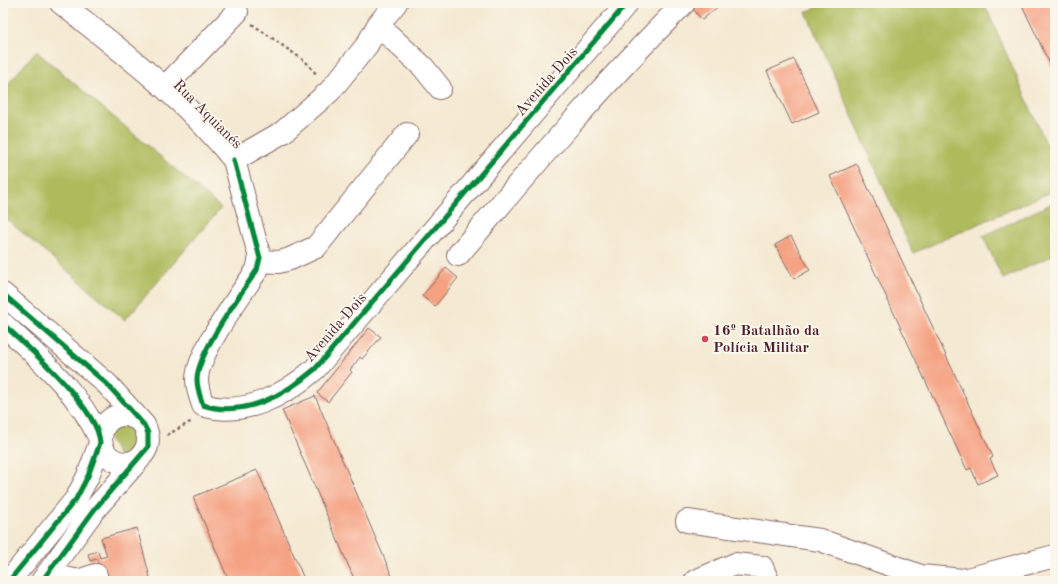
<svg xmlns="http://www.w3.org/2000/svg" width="1058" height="584" font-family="'Old Standard TT',serif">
	<rect width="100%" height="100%" fill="#fbf7ec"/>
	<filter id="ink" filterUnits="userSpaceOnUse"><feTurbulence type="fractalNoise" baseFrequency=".025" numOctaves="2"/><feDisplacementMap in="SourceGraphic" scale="8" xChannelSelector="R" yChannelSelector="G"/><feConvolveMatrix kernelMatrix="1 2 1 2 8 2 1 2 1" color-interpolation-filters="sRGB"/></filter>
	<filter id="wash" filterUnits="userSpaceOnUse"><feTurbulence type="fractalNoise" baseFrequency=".012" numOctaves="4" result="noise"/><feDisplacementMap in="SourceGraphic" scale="16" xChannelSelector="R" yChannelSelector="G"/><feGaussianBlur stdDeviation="0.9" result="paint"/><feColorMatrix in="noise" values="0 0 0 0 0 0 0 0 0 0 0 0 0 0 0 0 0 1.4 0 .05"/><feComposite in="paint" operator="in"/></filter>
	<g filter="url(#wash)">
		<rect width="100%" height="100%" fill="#f4e9d2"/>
		<path fill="#aebb5d" stroke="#7c6d44" d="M827 3H984L1055 164V190L913 253 806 12Z
			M36 51 221 208 125 320 3 216V90Z
			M1055 202V254L1003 279 983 236Z
			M131 422 143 445 120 458 107 435 110 428Z"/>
		<g id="blocks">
			<path fill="#f5a283" d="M700 3H719L720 5 702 20 693 9Z
				M1021 3H1053L1055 8V75Z
				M794 59 819 112 792 124 767 71Z
				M857 164 993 457 990 459 998 475 978 484 971 468 967 470 830 176Z
				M791 236 810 270 794 279 775 245Z
				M446 268 458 278 435 306 422 296Z
				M369 328 381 337 362 359 360 357 350 370 352 372 328 402 317 393Z
				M315 396 394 581H355L282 410Z
				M257 470 305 581H229L193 497Z
				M137 528 151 581H100L103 580 97 559 90 561 88 554 98 551 100 558 107 556 101 538Z"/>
		</g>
	</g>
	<g filter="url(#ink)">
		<use href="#blocks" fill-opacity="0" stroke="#866665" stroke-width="1"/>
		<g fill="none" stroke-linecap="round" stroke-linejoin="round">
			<defs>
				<path id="minor" d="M61 3C122 52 185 98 234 160L283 132 330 91 367 45 378 25 396 3
					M378 25 423 67 440 88
					M165 87 237 12
					M234 160 260 258 257 270C241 294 198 352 197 379 197 389 200 396 203 405 244 418 285 395 315 369L627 3
					M458 255C531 168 604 83 684 3
					M259 261 279 262 290 259 316 247 407 134
					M3 294 107 384 144 425C149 436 150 444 143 454 139 459 132 463 125 463 90 460 96 413 126 415 129 415 134 418 137 419
					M3 324C41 360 77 390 100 439
					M687 521 820 540 921 576 963 580 1055 556
					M47 574 78 581 96 575
					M9 581 76 499 88 476 100 443
					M42 581 94 510 140 458
					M695 581 735 564 762 567 768 581"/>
			</defs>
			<use href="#minor" stroke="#866665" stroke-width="24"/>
			<path stroke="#866665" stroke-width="2.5" stroke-dasharray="3 3" stroke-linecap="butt" d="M252 24 306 62 317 75
				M167 435 192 421"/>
			<use href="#minor" stroke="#fff" stroke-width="22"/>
			<defs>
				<path id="cycleway" d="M234 160 260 258 257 270C241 294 198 352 197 379 197 389 200 396 203 405 244 418 285 395 315 369L627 3
					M3 294 107 384 144 425 148 433V447L94 510 42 581
					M3 324C28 347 99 409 100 443L88 476 76 499 9 581"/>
			</defs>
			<use href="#cycleway" stroke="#fbf7ec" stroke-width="8"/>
			<use href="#cycleway" stroke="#00873e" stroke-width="5"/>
		</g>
	</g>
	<circle fill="#d1495b" stroke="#fbf7ec" stroke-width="1.5" cx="705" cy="339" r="4"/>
	<g text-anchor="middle" stroke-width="4" stroke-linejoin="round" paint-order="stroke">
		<g font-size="15" fill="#4a1f2b" stroke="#fbf7ec">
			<text transform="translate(546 81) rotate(-49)" y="5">Avenida Dois</text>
			<text transform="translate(208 114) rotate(45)" y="5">Rua Aquianés</text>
			<text transform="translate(335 327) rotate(-49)" y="5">Avenida Dois</text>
		</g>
		<g font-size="15" font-weight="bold" fill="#4a1f2b" stroke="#fbf7ec" text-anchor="start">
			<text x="713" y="335">16º Batalhão da<tspan x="713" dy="17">Polícia Militar</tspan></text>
		</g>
	</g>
	<rect width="1058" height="584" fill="none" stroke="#fbf7ec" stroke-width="16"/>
</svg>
